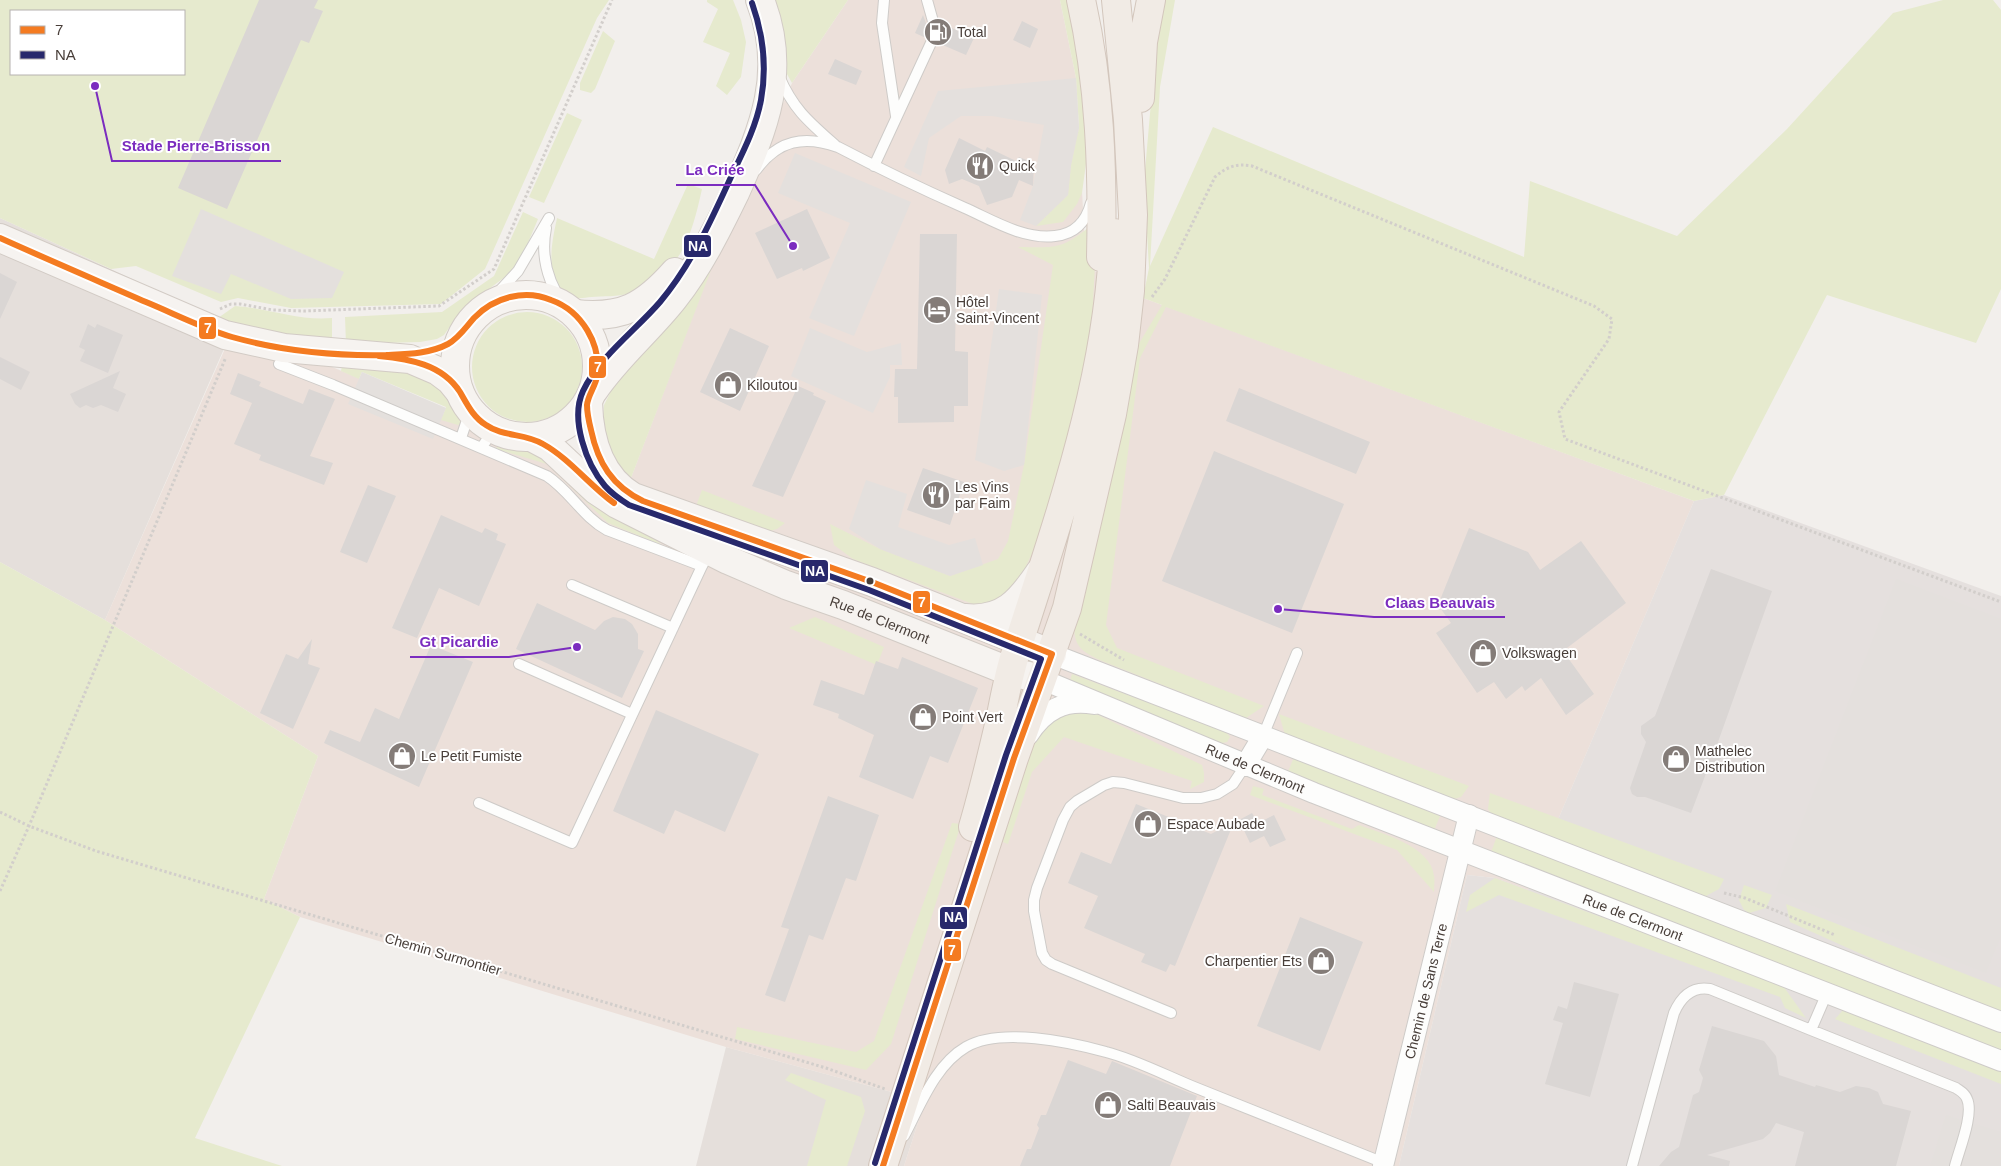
<svg xmlns="http://www.w3.org/2000/svg" width="2001" height="1166" font-family="Arial,sans-serif">
	<rect width="100%" height="100%" fill="#f2efec"/>
	<path fill="#e5dfdb" d="M0 218 234 326 105 620 0 562Z
		M726 1047 925 1101 904 1166H696Z"/>
	<path fill="#ece0da" d="M848 0H1060L1076 78 1086 266 1143 298 1694 501 1528 890 1495 878 1467 875 1399 1166H904L925 1101 726 1047 300 917 264 899 318 756 105 620 235 326 626 491 708 276 792 83Z"/>
	<path fill="#e5e0de" d="M1724 495 2001 596V1166H1399L1467 875 1495 878 1528 890 1694 501Z"/>
	<path fill="#e6eace" fill-rule="evenodd" d="M0 0H609L597 18 485 269 441 304 291 308 238 298 221 302 136 266 111 269 0 218ZM11 11H184V74H11Z
		M707 0H733L741 20 746 42 741 77 727 95 716 86 730 53 703 42 718 9 707 2Z
		M769 0H848L792 83 783 67Z
		M1060 0H1072L1090 134 1082 193 1077 204 1063 222 1036 226 1068 195 1071 165 1079 128 1076 78Z
		M1160 0H1175L1160 87 1150 266 1213 127 1524 257 1530 181 1677 236 1787 129 1893 13 1943 0H1993L2001 10V289L1976 343 1827 295 1724 495 1694 501 1166 307 1140 358 1106 625 1117 648 1264 706 1246 718 1102 661C1074 648 1075 644 1073 615L1134 352 1162 305 1143 298 1149 268 1144 182Z
		M603 31 615 41 595 89 591 93 580 90V83Z
		M567 113 582 120 544 203 529 197Z
		M688 184 702 189C697 211 692 234 680 254 673 266 643 289 630 293 618 297 603 296 591 297 584 298 572 300 566 294 544 275 552 242 557 218L654 259Z
		M523 212 538 219 520 262 505 277 463 308 444 335 437 339 420 342 346 344 345 317 442 312 494 276Z
		M1089 227 1097 229 1092 320 1084 384 1044 528 1011 598 1005 603 973 604 853 559 834 545 830 524 880 549 950 576 998 559 1008 541 1024 465 1053 265 1018 247C1053 247 1060 251 1089 227Z
		M713 265 626 491 602 430 604 405 618 377Z
		M235 306C268 308 298 321 332 318V343L249 332 218 318Z
		M472 367a55 55 0 1 1 110 0a55 55 0 1 1-110 0Z
		M342 366 422 370 448 391 463 422 458 425 441 420 446 407 362 372 359 379 341 371Z
		M498 444 526 449 550 459 662 545 608 523 547 464 496 449Z
		M702 490 785 523 777 529 763 533 696 506Z
		M0 562 105 620 318 756 264 899 300 917 195 1138 282 1166H0Z
		M815 617 884 647 877 665 789 628Z
		M1072 674 1226 732 1230 737 1227 742 1222 743 1069 684Z
		M1090 711 1202 765 1204 773V782L1190 789 1192 781 1064 737 1032 772 1008 844 1003 842 1030 749 1044 729 1052 718 1068 713Z
		M1279 714 1469 786 1461 797 1454 799 1285 735Z
		M1294 757 1440 816 1433 833 1287 774Z
		M1253 786 1264 789 1262 795 1352 829 1359 825C1383 834 1431 846 1434 876 1435 881 1434 887 1434 892L1397 850 1250 795Z
		M1490 793 1724 879 1719 889 1704 897 1492 815 1488 809Z
		M952 823 961 824 891 1044 866 1070 735 1039 737 1027 856 1052 874 1041Z
		M1497 836 2001 1029V1051L1490 855Z
		M1495 878 1781 983 1806 1018 1785 1008 1780 997 1499 895 1466 912 1470 895Z
		M1744 885 1772 895 1766 908 1749 913 1744 910 1739 900Z
		M1786 904 2001 988V1015L1968 1002 1790 922Z
		M1844 1009 2001 1070V1084L1835 1019Z
		M791 1073 861 1097 865 1111 847 1166H807L826 1100 785 1080Z"/>
	<path fill="#e4e0dd" d="M1076 78 1079 128 1071 165 1068 195 1036 226 1020 220 1033 186 1044 125 992 116H961L929 138 921 176 904 167 938 91Z
		M795 153 911 202 854 336 809 318 850 223 778 193Z
		M201 209 344 272 332 298 291 299 231 274 221 294 172 276Z
		M999 289 1042 295 1024 465 1004 471 975 460Z
		M810 328 867 352 901 343 902 365H890V377L873 413 791 376Z
		M362 372 446 408 433 439 348 404Z
		M866 480 907 494 898 527 949 545 975 538 983 565 950 576 880 549 849 529Z
		M1896 579 2001 619V936L1986 973 1775 891Z
		M1946 1115 2001 1132V1166H1930Z"/>
	<path fill="#dad6d4" d="M259 0H318L314 8 323 11 309 43 301 40 227 209 178 188Z
		M923 15 929 31 926 38 915 33Z
		M1022 21 1038 29 1030 48 1013 40Z
		M941 23 974 38 966 55 938 43 942 34Z
		M835 59 862 71 856 85 828 74Z
		M959 138 985 151 987 147 1016 161 1019 157 1034 163 1033 186 1019 180 1012 197 987 205 979 186 962 179 949 184 945 170Z
		M807 209 830 258 803 271 802 268 777 279 755 233Z
		M920 234H957L955 351 968 352V406H954V422L898 423V397H894L895 369H917Z
		M0 273 17 282 0 319Z
		M88 324 95 328 97 324 123 335 108 373 80 361 85 350 79 347Z
		M730 328 769 346 740 411 700 392Z
		M0 357 30 372 21 390 0 379Z
		M120 371 113 388 126 394 118 412 101 405 93 408 86 405 80 408 75 404 70 394Z
		M238 373 261 382 259 386 303 404 309 389 335 399 310 456 333 463 324 485 259 460 261 455 234 444 252 403 230 394Z
		M798 386 814 393 813 395 826 401 783 497 752 486Z
		M1239 388 1370 442 1356 474 1226 421Z
		M1214 451 1344 504 1292 633 1162 581Z
		M923 468 964 482 950 525 907 510Z
		M368 485 396 496 367 563 340 552Z
		M441 515 482 533 485 528 498 534 496 540 506 544 479 606 439 588 417 638 392 628Z
		M1469 528 1528 552 1540 570 1581 541 1626 603 1563 651 1594 694 1566 715 1541 678 1525 691 1522 686 1506 699 1494 682 1477 693 1436 633 1451 623 1438 605Z
		M1711 569 1772 591 1718 742 1722 751V757L1716 764 1710 763 1691 813 1645 797H1637L1632 794 1630 788 1646 742 1641 734V726L1655 716Z
		M537 603 595 630 604 621 613 617 625 619 632 624 638 634V649L644 651 622 698 516 649Z
		M312 639 308 664 320 668 293 729 260 713 286 654 298 659Z
		M431 645 473 662 419 787 324 743 330 730 360 742 375 708 399 719Z
		M902 657 978 688 948 763 930 756 913 799 859 777 874 735 838 718 839 714 813 705 821 680 864 695 876 661 898 669Z
		M656 710 759 754 725 832 675 810 664 834 613 811Z
		M828 796 879 815 856 881 846 878 823 940 809 935 785 1002 765 995 789 929 781 927Z
		M1136 804 1211 834 1234 822 1175 966 1170 964 1166 972 1141 962 1145 954 1084 928 1098 896 1068 883 1081 852 1111 864Z
		M1252 813 1258 823 1274 815 1286 840 1270 847 1264 836 1250 843 1239 820Z
		M1300 917 1363 942 1320 1051 1257 1026Z
		M1574 982 1619 994 1590 1097 1545 1084 1563 1023 1553 1020 1558 1006 1567 1009Z
		M1712 1026 1764 1041 1776 1056 1779 1075 1815 1087 1816 1085 1840 1092 1856 1086 1869 1088 1878 1092 1883 1104 1911 1111 1896 1166H1795L1804 1132 1776 1123 1770 1133 1763 1139 1707 1155 1730 1161 1729 1166H1659L1671 1152 1679 1147 1693 1095 1699 1092 1703 1078 1699 1070Z
		M1068 1060 1106 1074 1112 1061 1197 1096 1170 1166H1020L1027 1149H1031L1039 1128 1037 1125 1041 1115H1046Z"/>
	<g fill="none" stroke-linecap="round" stroke-linejoin="round">
		<defs>
			<path id="service" d="M884 0 882 23 896 116
				M779 76C793 109 809 122 835 145
				M874 166 936 32 927 0
				M756 170C778 140 804 135 838 147 880 169 922 189 965 208 992 220 1024 240 1055 236 1075 234 1086 222 1091 203
				M546 228C540 258 548 283 565 307
				M482 310 518 271 549 218
				M279 364 333 385 547 476C570 491 583 517 607 530L702 566 709 552
				M461 438 467 420 465 404
				M482 447 488 438 499 432
				M572 585 673 628
				M519 664 632 714
				M1263 736 1297 653
				M479 803 572 843 702 566
				M1827 993 1811 1030 1956 1088C1960 1091 1965 1093 1967 1099 1974 1114 1959 1150 1955 1166
				M1171 1013 1052 964 1046 960 1042 953 1034 911V900L1037 888 1063 820 1070 807 1077 801 1104 785 1113 782 1124 783 1183 798H1201L1217 794 1233 784 1245 766
				M904 1136C920 1106 935 1065 966 1047 1000 1027 1070 1042 1106 1052 1134 1059 1167 1076 1194 1087 1257 1112 1320 1138 1384 1163
				M1632 1166 1674 1013C1681 997 1692 986 1710 989L1811 1030"/>
			<g id="minor">
				<path d="M1052 654 2001 1022"/>
				<path id="s1" d="M1041 679 1314 793 2001 1061"/>
				<path d="M1028 735C1044 710 1064 699 1094 704"/>
				<path d="M1245 766 1263 736"/>
				<path id="s2" d="M1383 1166 1469 815"/>
			</g>
			<g id="secondary">
				<path d="M0 238 225 335 284 348 410 359 438 371 450 380 459 391"/>
				<circle cx="526" cy="366" r="71"/>
				<path d="M575 314C622 319 644 307 675 272"/>
				<path d="M594 390C617 356 649 330 674 298 699 266 717 230 735 193 764 128 788 71 760 0"/>
				<path d="M588 402C589 440 599 477 633 497L872 582 1052 654"/>
				<path id="s3" d="M533 438 550 447 596 490 617 504 728 560 786 585 843 605 1011 672 1041 679"/>
				<path d="M965 618C1003 622 1020 602 1040 572"/>
			</g>
			<path id="primary" d="M1081 0C1100 84 1103 171 1101 257
				M1140 98 1143 42 1151 0
				M973 827C983 793 991 759 999 725 1004 701 1008 677 1015 655 1059 516 1109 380 1114 233
				M883 1166 1014 758 1067 608 1112 414 1124 345 1130 291 1133 215 1128 120 1116 0"/>
		</defs>
		<use href="#service" stroke="#cecbc8" stroke-width="12"/>
		<use href="#minor" stroke="#cecbc8" stroke-width="22"/>
		<use href="#secondary" stroke="#d2cbc5" stroke-width="30"/>
		<use href="#primary" stroke="#d3c6bc" stroke-width="30"/>
		<path stroke="#d2cecb" stroke-width="3" stroke-dasharray="2.5 2.5" stroke-linecap="butt" d="M1152 297 1165 279 1215 177C1226 167 1237 163 1252 166L1594 306 1612 319 1609 339 1559 412 1565 439 2001 602
			M220 309 231 304H240L273 310 304 311 439 306 494 269 612 0
			M1080 634 1124 660
			M0 812 29 826 96 851 826 1068 885 1089
			M0 891 29 826 226 357
			M1724 893 1745 898 1835 935"/>
		<use href="#service" stroke="#fdfdfc" stroke-width="10"/>
		<use href="#minor" stroke="#fdfdfc" stroke-width="20"/>
		<use href="#secondary" stroke="#f6f3f0" stroke-width="28"/>
		<use href="#primary" stroke="#f1ebe5" stroke-width="28"/>
		<defs>
			<path id="bus-1" d="M0 238C49 260 98 281 146 302 175 314 202 328 232 337 282 351 335 356 386 355 406 354 429 354 448 344 459 338 466 327 474 318 494 297 525 289 551 300 582 311 602 345 597 377 595 387 588 395 587 405 587 413 589 422 591 430 598 463 612 486 643 501L872 582 1052 654 1014 758 883 1166
				M379 356C409 359 442 364 460 392 467 404 473 417 486 425 503 437 525 433 543 444 570 459 589 485 614 503"/>
			<path id="bus-2" d="M752 3C763 34 767 67 761 100 756 127 743 152 731 177 711 221 691 265 660 302 636 330 599 357 583 391 570 419 586 464 605 486 612 494 621 500 629 505L869 590 1041 659 1006 755 875 1163"/>
		</defs>
		<use href="#bus-1" stroke="#fff" stroke-width="10"/>
		<use href="#bus-2" stroke="#fff" stroke-width="10"/>
		<use href="#bus-1" stroke="#f47b21" stroke-width="6"/>
		<use href="#bus-2" stroke="#28296c" stroke-width="6"/>
	</g>
	<defs>
		<symbol id="fuel-disc" viewBox="-11 -11 22 22"><circle r="9.5" fill="#847c78" stroke="#fff"/><path d="M-5.5-6h7V0h2V4h1.3V-2.5L3-4.5l.8-.8L6-3V5H2.5V1h-1V6h-7ZM-4.2-4.7v3.2H.2V-4.7Z" fill="#fff"/></symbol>
		<symbol id="restaurant-disc" viewBox="-11 -11 22 22"><circle r="9.5" fill="#847c78" stroke="#fff"/><path d="M-5-6h1v4h1v-4h1v4h1v-4h1v5L-1.5 .5V6h-2V.5L-5-1ZM5-6V6H3V1.5H1.5Q1.5-4 5-6Z" fill="#fff"/></symbol>
		<symbol id="hotel-disc" viewBox="-11 -11 22 22"><circle r="9.5" fill="#847c78" stroke="#fff"/><path d="M-6-4.5h1.5V1H6V5H4.5V3h-9V5H-6ZM-4 0a1.8 1.8 0 1 1 3.6 0ZM.5 0V-2.5h3Q6-2.5 6 0Z" fill="#fff"/></symbol>
		<symbol id="shop-disc" viewBox="-11 -11 22 22"><circle r="9.5" fill="#847c78" stroke="#fff"/><path d="M-5-2.5h2.3a2.7 3.5 0 0 1 5.4 0H5L5.5 6h-11ZM-1.5-2.5h3a1.5 2.3 0 0 0-3 0Z" fill="#fff"/></symbol>
	</defs>
	<g fill-rule="evenodd">
		<use href="#fuel-disc" x="922" y="16" width="32" height="32"/>
		<use href="#restaurant-disc" x="964" y="150" width="32" height="32"/>
		<use href="#hotel-disc" x="921" y="294" width="32" height="32"/>
		<use href="#shop-disc" x="712" y="369" width="32" height="32"/>
		<use href="#restaurant-disc" x="920" y="479" width="32" height="32"/>
		<use href="#shop-disc" x="1467" y="637" width="32" height="32"/>
		<use href="#shop-disc" x="907" y="701" width="32" height="32"/>
		<use href="#shop-disc" x="386" y="740" width="32" height="32"/>
		<use href="#shop-disc" x="1660" y="743" width="32" height="32"/>
		<use href="#shop-disc" x="1132" y="808" width="32" height="32"/>
		<use href="#shop-disc" x="1305" y="945" width="32" height="32"/>
		<use href="#shop-disc" x="1092" y="1089" width="32" height="32"/>
	</g>
	<circle fill="#483e39" stroke="#fff" stroke-width="2" cx="870" cy="581" r="4.5"/>
	<g text-anchor="middle" stroke-width="4" stroke-linejoin="round" paint-order="stroke">
		<g font-size="14" fill="#483e39" stroke="#fff" text-anchor="start">
			<text x="957" y="37">Total</text>
			<text x="999" y="171">Quick</text>
			<text x="956" y="307">Hôtel<tspan x="956" dy="16">Saint-Vincent</tspan></text>
			<text x="747" y="390">Kiloutou</text>
			<text x="955" y="492">Les Vins<tspan x="955" dy="16">par Faim</tspan></text>
			<text x="1502" y="658">Volkswagen</text>
			<text x="942" y="722">Point Vert</text>
			<text x="1695" y="756">Mathelec<tspan x="1695" dy="16">Distribution</tspan></text>
			<text x="421" y="761">Le Petit Fumiste</text>
			<text x="1167" y="829">Espace Aubade</text>
			<text x="1302" y="966" text-anchor="end">Charpentier Ets</text>
			<text x="1127" y="1110">Salti Beauvais</text>
		</g>
		<g font-size="14" fill="#483e39" stroke="#fff">
			<text dy="5" stroke="none"><textPath href="#s3" startOffset="395">Rue de Clermont</textPath></text>
			<text dy="5" stroke="none"><textPath href="#s1" startOffset="232">Rue de Clermont</textPath></text>
			<text dy="5" stroke="none"><textPath href="#s1" startOffset="638">Rue de Clermont</textPath></text>
			<text transform="translate(443 954) rotate(16)" y="5">Chemin Surmontier</text>
			<text dy="5" stroke="none"><textPath href="#s2" startOffset="180">Chemin de Sans Terre</textPath></text>
		</g>
	</g>
	<path fill="none" stroke="#7b2cbf" stroke-width="2" d="M95 86L112 161H281M793 246L755 185H676M1278 609L1374 617H1505M577 647L509 657H410"/>
	<g fill="#7b2cbf" stroke="#fff" stroke-width="2">
		<circle cx="95" cy="86" r="5"/>
		<circle cx="793" cy="246" r="5"/>
		<circle cx="1278" cy="609" r="5"/>
		<circle cx="577" cy="647" r="5"/>
	</g>
	<g font-size="15" text-anchor="middle" font-weight="bold" fill="#7b2cbf" stroke="#fff" stroke-width="4" stroke-linejoin="round" paint-order="stroke">
		<text x="196" y="151">Stade Pierre-Brisson</text>
		<text x="715" y="175">La Criée</text>
		<text x="1440" y="608">Claas Beauvais</text>
		<text x="459" y="647">Gt Picardie</text>
	</g>
	<g stroke="#fff" stroke-width="2">
		<rect x="683" y="234" width="29" height="24" rx="5" fill="#28296c"/>
		<rect x="198" y="316" width="19" height="24" rx="5" fill="#f47b21"/>
		<rect x="588" y="355" width="19" height="24" rx="5" fill="#f47b21"/>
		<rect x="800" y="559" width="29" height="24" rx="5" fill="#28296c"/>
		<rect x="912" y="590" width="19" height="24" rx="5" fill="#f47b21"/>
		<rect x="939" y="906" width="29" height="24" rx="5" fill="#28296c"/>
		<rect x="943" y="938" width="19" height="24" rx="5" fill="#f47b21"/>
	</g>
	<g font-size="14" text-anchor="middle" font-weight="bold" fill="#fff">
		<text x="698" y="251">NA</text>
		<text x="208" y="333">7</text>
		<text x="598" y="372">7</text>
		<text x="815" y="576">NA</text>
		<text x="922" y="607">7</text>
		<text x="954" y="922">NA</text>
		<text x="952" y="955">7</text>
	</g>
	<rect x="10" y="10" width="175" height="65" fill="#ffffff" stroke="#b6b2b0"/>
	<rect x="20" y="26" width="25" height="8" fill="#f47b21" stroke="#b6b2b0"/>
	<text x="55" y="35" font-size="15" fill="#483e39">7</text>
	<rect x="20" y="51" width="25" height="8" fill="#28296c" stroke="#b6b2b0"/>
	<text x="55" y="60" font-size="15" fill="#483e39">NA</text>
</svg>
